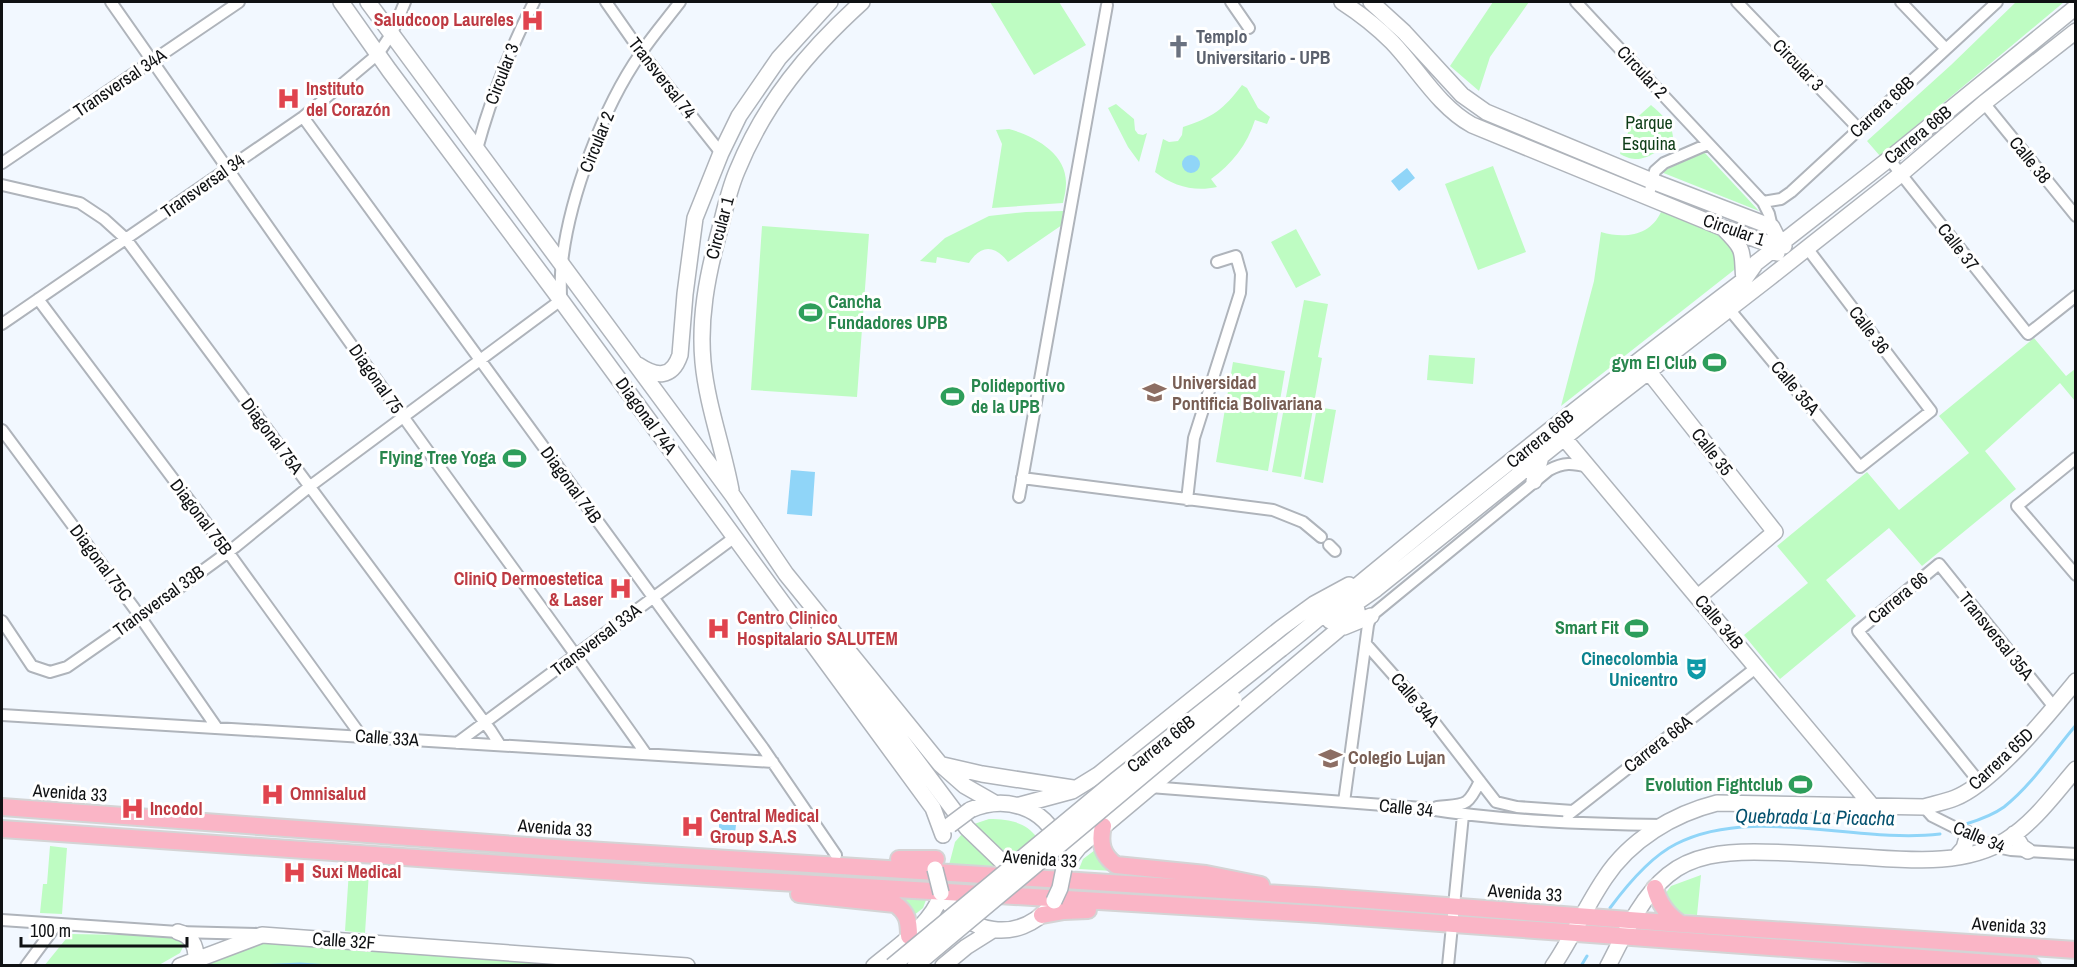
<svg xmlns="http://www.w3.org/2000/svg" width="2077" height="967" font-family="'Archivo Narrow',sans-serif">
	<rect width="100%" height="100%" fill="#f2f8ff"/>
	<path fill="#befcc2" d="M990 2H1059L1086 45 1034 75Z
		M1493 2H1529L1490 57 1479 91 1450 66Z
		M2016 2H2064L1880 156 1867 141 1951 65Z
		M1242 85 1247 88 1258 108 1270 117 1267 124 1255 120C1247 145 1232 164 1211 179L1217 187C1194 192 1173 186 1155 172L1163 139 1169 142 1178 141 1182 135 1183 127C1212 118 1224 109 1242 85Z
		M1116 104 1134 119 1135 130 1138 134 1143 135 1147 133 1139 162 1128 147 1108 108Z
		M1651 105C1661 114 1672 122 1673 137 1665 147 1648 160 1635 159 1630 159 1624 156 1620 154L1632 122Z
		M1009 129C1034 136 1067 153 1066 184 1066 191 1064 197 1063 203L992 208 1002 144 996 130Z
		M1704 152 1759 211 1661 172Z
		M1493 166 1526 252 1478 270 1445 184Z
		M1063 211 1062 225 1008 262C995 245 981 244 969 263L937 257 936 263 920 261 945 238 989 216 1026 212Z
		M1661 212C1681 219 1754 238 1734 270L1561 406 1594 281 1601 232C1625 239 1650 236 1661 212Z
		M762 226 869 234 857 397 751 390Z
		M1296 229 1321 275 1296 288 1271 242Z
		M1304 300 1328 304 1318 357 1322 358 1301 477 1272 472Z
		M2034 338 2066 376 2075 369V401L2060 383 1985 451 2016 489 1922 566 1889 528 1826 580 1856 616 1780 679 1744 635 1808 583 1777 546 1867 472 1899 510 1969 453 1939 416Z
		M1429 355 1475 358 1473 384 1427 380Z
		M1233 362 1285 371 1268 471 1216 462Z
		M1317 407 1336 410 1323 483 1304 479Z
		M989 819C1026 819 1040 831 1049 867L1008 853 987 841 974 824Z
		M962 834 995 866 949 865 955 842Z
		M50 846 67 848 62 914 40 913 43 884H47Z
		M1095 850C1097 861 1105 866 1113 871L1079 869 1083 859Z
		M349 870 369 872 365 933 345 931Z
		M1701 875 1697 915 1683 914 1668 905 1665 894 1671 886Z
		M900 898 926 900 923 908 913 916Z
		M70 934 181 936 184 945 180 953 159 965 44 966Z
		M262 935 687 966H180Z"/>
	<path fill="#90d5f8" d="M1182 164a9 9 0 1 1 18 0a9 9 0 1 1-18 0Z
		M1407 168 1415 178 1399 191 1391 181Z
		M791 470 815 472 812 516 787 514Z
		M719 824 736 825 735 834 719 832Z"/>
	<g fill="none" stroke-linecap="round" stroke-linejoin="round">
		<path stroke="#90d5f8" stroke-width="3" d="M1966 824C1979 820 1993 815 2004 807 2032 785 2053 752 2076 725
			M1610 908C1627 885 1650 857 1676 844 1752 805 1856 844 1940 834
			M259 966 300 964 329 966
			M1581 966 1587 956"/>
		<defs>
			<path id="street" d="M111 2C208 140 303 279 402 415 483 528 566 640 646 754
				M606 2 641 52 721 153
				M1231 2 1249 28
				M1576 2 1763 202 1769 214 1772 227
				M1737 2 1858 128
				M1901 2 1946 49
				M1984 103 2076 216
				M303 117 763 748 836 855
				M477 149C491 97 510 49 534 2
				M1889 159 2028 334 2076 296
				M2 163 239 2
				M2 185 80 203 104 219 126 239 491 731 500 745
				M1648 198 1655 171 1664 163 1708 144
				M1763 202 1781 199 1791 192 1997 2
				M38 299 228 552 362 737
				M1729 309 1860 467 1931 411 1807 248
				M2 324 303 117 378 54 392 33 405 2
				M2 430 134 608 217 728
				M2076 458 2017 506 2076 575
				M1022 478 1273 510 1303 522 1321 537
				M1019 497 1107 5
				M1187 500 1194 438 1240 293 1241 274 1236 256 1217 262
				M1329 545 1335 551
				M2 621 32 666 50 672 67 667 146 612 235 547 309 487 561 300C561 288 560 275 562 263 569 198 603 107 641 53 653 35 667 19 680 2
				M1366 644 1428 714 1496 802 1517 807 1573 811
				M2 715 773 762
				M457 743 735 537
				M1980 783 1858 631 1939 564 2054 707
				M1150 787 1422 808C1501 821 1583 824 1663 825
				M1344 802 1368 625 1371 616 1549 470C1564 462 1572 463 1589 467
				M1437 807C1465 804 1467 808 1480 781
				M1924 807 1932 816 1992 846 2011 850 2076 854
				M1568 815 1757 667
				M2 920 178 932 259 934
				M26 966 57 924
				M1448 966 1463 815"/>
			<path id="secondary" d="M341 2 389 70 560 299 933 808 943 835
				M368 2 733 496 786 574 940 764 965 786 993 802
				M1342 2C1359 13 1377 27 1392 42 1418 69 1438 106 1472 125L1723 228 1764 242 1784 246
				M1371 2 1404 32 1462 95 1486 112 1652 181 1772 227 1777 237V253
				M1725 230C1747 252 1741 252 1744 280
				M638 365C656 377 672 379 680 355L685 294 695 218 721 153 739 116 779 58 830 2
				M1649 372 1775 532 1698 597
				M1564 438 1873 807
				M1534 481 1541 457
				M731 490C723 447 707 405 703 362 699 319 707 277 718 236 724 214 728 192 737 171 765 102 808 51 862 2
				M1330 621 1376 589 1599 410 1768 279 1901 174 1984 103 2076 31
				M1344 627 1371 616
				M819 630 967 828 1018 877
				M1281 649C1313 624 1343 597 1375 571 1496 471 1619 375 1744 280L1756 263 1889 159 2076 7
				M943 765 982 774 1073 788
				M1020 805 1072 791 1098 775 1281 628 1314 604 1349 585
				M970 810C1005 795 1044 806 1059 843
				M2014 834 2022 847 2028 851
				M1957 856 1964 848 1968 834
				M1064 866 1079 847 1339 629 1357 610
				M941 893C967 935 1017 944 1051 906
				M178 932C191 935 196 945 196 958
				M180 966 262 935 687 966
				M874 966C899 945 930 926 942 894
				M943 966 966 947 993 930
				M1553 966C1572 938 1586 906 1605 878 1630 840 1673 814 1717 803L1924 807C1934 804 1945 802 1955 798 1993 783 2049 714 2076 681
				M1608 966C1624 935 1641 897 1668 875 1692 855 1725 852 1754 852 1791 852 1827 855 1863 857 1909 860 1965 866 2006 840 2034 823 2055 793 2076 769"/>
			<path id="primary" d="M2 807 556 848 1315 896 1682 924 2076 950
				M1103 826C1099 843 1102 855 1116 865L1206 874 1261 885
				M2 829 647 874 1316 914 2032 966
				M899 859H936
				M1655 888C1659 904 1667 915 1681 924
				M799 894 895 904C908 913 909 922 909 936
				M1042 915 1064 911 1088 910"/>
		</defs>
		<use href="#street" stroke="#afb4bb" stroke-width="14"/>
		<use href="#secondary" stroke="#afb4bb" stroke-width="18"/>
		<use href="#primary" stroke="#d4d4d5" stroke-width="20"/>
		<use href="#street" stroke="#fff" stroke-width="10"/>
		<use href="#secondary" stroke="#fff" stroke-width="15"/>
		<use href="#primary" stroke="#fab5c6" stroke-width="16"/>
		<defs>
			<path id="secondary-bridge" d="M950 825 970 810
				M935 869 941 893
				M1054 901 1060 888 1064 868
				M892 966 1116 780 1281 649
				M915 966 1234 699"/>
		</defs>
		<use href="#secondary-bridge" stroke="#afb4bb" stroke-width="18" stroke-linecap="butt"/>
		<use href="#secondary-bridge" stroke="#fff" stroke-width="15"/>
	</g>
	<defs>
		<symbol id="hospital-bare" viewBox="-9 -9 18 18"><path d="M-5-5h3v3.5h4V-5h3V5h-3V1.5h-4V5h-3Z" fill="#e0444e" stroke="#fff" stroke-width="2.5" paint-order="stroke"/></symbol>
		<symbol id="church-bare" viewBox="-9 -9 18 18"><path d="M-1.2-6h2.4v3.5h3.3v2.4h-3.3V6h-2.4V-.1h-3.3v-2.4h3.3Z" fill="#6b7280" stroke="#fff" stroke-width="2.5" paint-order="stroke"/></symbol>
		<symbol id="stadium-bare" viewBox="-9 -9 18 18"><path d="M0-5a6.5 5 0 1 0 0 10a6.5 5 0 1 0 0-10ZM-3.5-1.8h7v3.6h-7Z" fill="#2e9e5b" stroke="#fff" stroke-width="2.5" paint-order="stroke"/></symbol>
		<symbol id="university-bare" viewBox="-9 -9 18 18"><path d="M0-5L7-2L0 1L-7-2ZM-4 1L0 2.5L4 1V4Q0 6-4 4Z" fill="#8d6e63" stroke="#fff" stroke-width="2.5" paint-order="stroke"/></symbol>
		<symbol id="theatre-bare" viewBox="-9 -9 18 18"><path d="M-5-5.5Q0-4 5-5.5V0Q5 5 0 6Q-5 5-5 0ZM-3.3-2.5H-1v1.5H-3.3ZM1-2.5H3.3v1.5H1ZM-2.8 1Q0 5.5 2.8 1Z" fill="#0f9aa8" stroke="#fff" stroke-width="2.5" paint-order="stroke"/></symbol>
	</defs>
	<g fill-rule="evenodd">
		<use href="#hospital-bare" x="516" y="4" width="33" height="33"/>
		<use href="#church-bare" x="1162" y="30" width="33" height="33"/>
		<use href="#hospital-bare" x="272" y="82" width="33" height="33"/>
		<use href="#stadium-bare" x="794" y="296" width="33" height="33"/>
		<use href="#stadium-bare" x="1698" y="346" width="33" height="33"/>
		<use href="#university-bare" x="1138" y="376" width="33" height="33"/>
		<use href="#stadium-bare" x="936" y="380" width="33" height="33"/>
		<use href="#stadium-bare" x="498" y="442" width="33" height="33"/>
		<use href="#hospital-bare" x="604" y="572" width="33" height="33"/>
		<use href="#hospital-bare" x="702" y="612" width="33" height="33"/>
		<use href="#stadium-bare" x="1620" y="612" width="33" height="33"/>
		<use href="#theatre-bare" x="1680" y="652" width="33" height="33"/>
		<use href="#university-bare" x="1314" y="742" width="33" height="33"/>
		<use href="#stadium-bare" x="1784" y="768" width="33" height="33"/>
		<use href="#hospital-bare" x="256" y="778" width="33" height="33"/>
		<use href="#hospital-bare" x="116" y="792" width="33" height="33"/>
		<use href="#hospital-bare" x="676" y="810" width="33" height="33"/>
		<use href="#hospital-bare" x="278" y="856" width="33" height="33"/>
	</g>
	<g text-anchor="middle" stroke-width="6" stroke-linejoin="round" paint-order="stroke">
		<g font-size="18" font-weight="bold" fill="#be3a42" stroke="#fff" text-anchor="start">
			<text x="514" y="26" text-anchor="end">Saludcoop Laureles</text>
			<text x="306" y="95">Instituto<tspan x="306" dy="21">del Corazón</tspan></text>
			<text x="603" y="585" text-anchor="end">CliniQ Dermoestetica<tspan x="603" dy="21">&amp; Laser</tspan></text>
			<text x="737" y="624">Centro Clinico<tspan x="737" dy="21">Hospitalario SALUTEM</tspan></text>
			<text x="290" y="800">Omnisalud</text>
			<text x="150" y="815">Incodol</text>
			<text x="710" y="822">Central Medical<tspan x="710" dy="21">Group S.A.S</tspan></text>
			<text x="312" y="878">Suxi Medical</text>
		</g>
		<g font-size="18" font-weight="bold" fill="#5b616d" stroke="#fff" text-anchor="start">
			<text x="1196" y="43">Templo<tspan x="1196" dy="21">Universitario - UPB</tspan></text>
		</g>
		<g font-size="18" fill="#0f1113" stroke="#fff">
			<text transform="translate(1798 65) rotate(46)" y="6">Circular 3</text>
			<text transform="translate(1642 72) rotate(47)" y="6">Circular 2</text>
			<text transform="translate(502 74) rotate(-69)" y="6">Circular 3</text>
			<text transform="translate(662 78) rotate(52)" y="6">Transversal 74</text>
			<text transform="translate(120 83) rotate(-34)" y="6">Transversal 34A</text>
			<text transform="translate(1882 107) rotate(-43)" y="6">Carrera 68B</text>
			<text transform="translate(1918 135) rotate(-39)" y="6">Carrera 66B</text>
			<text transform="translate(597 142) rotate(-68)" y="6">Circular 2</text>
			<text transform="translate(2030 160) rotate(51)" y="6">Calle 38</text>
			<text transform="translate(203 186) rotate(-35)" y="6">Transversal 34</text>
			<text transform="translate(720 228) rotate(-75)" y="6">Circular 1</text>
			<text transform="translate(1734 230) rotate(19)" y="6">Circular 1</text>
			<text transform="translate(1958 247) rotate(52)" y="6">Calle 37</text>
			<text transform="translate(1869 330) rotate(53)" y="6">Calle 36</text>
			<text transform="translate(376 379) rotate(55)" y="6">Diagonal 75</text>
			<text transform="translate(1795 388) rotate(50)" y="6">Calle 35A</text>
			<text transform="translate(646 416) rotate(54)" y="6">Diagonal 74A</text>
			<text transform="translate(272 436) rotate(53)" y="6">Diagonal 75A</text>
			<text transform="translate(1540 439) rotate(-39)" y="6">Carrera 66B</text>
			<text transform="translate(1712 452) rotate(52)" y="6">Calle 35</text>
			<text transform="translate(571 485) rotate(54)" y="6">Diagonal 74B</text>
			<text transform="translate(201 517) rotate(53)" y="6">Diagonal 75B</text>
			<text transform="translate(101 563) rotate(53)" y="6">Diagonal 75C</text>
			<text transform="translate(1898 598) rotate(-39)" y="6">Carrera 66</text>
			<text transform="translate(159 601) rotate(-36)" y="6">Transversal 33B</text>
			<text transform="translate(1719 622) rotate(50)" y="6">Calle 34B</text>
			<text transform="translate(1996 636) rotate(51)" y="6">Transversal 35A</text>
			<text transform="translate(596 640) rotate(-37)" y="6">Transversal 33A</text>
			<text transform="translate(1415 700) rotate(50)" y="6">Calle 34A</text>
			<text transform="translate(387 738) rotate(4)" y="6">Calle 33A</text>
			<text transform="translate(1161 744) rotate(-38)" y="6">Carrera 66B</text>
			<text transform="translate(1658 744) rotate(-38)" y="6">Carrera 66A</text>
			<text transform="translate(2001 759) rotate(-43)" y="6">Carrera 65D</text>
			<text transform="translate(70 793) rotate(4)" y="6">Avenida 33</text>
			<text transform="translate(1406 808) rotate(6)" y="6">Calle 34</text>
			<text transform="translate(555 828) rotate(4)" y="6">Avenida 33</text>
			<text transform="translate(1979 837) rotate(23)" y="6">Calle 34</text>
			<text transform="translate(1040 859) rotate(4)" y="6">Avenida 33</text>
			<text transform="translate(1525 893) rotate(4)" y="6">Avenida 33</text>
			<text transform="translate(2009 926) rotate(4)" y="6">Avenida 33</text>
			<text transform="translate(344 941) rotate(4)" y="6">Calle 32F</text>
		</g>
		<g font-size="18" fill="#0e3d17" stroke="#fff">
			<text x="1649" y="129">Parque<tspan x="1649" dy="21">Esquina</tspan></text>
		</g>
		<g font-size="18" font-weight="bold" fill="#27864d" stroke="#fff" text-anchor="end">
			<text x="828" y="308" text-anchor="start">Cancha<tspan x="828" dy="21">Fundadores UPB</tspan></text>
			<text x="1697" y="369">gym El Club</text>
			<text x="971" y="392" text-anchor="start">Polideportivo<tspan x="971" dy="21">de la UPB</tspan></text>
			<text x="496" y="464">Flying Tree Yoga</text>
			<text x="1619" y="634">Smart Fit</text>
			<text x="1783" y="791">Evolution Fightclub</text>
		</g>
		<g font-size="18" font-weight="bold" fill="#785e54" stroke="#fff" text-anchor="start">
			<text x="1172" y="389">Universidad<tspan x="1172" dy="21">Pontificia Bolivariana</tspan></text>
			<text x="1348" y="764">Colegio Lujan</text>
		</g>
		<g font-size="18" font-weight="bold" fill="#0d838f" stroke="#fff" text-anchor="end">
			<text x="1678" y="665">Cinecolombia<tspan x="1678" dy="21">Unicentro</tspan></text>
		</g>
		<g font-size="20" font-style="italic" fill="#055270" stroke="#fff">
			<text transform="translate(1815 817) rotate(1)" y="7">Quebrada La Picacha</text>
		</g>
	</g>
	<rect width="2077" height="967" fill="none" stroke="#0f1113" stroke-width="6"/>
	<path d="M21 937v9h166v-9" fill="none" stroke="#0f1113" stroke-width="3"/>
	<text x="30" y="937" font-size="18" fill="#0f1113" stroke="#ffffff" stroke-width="4.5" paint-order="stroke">100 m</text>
</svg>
